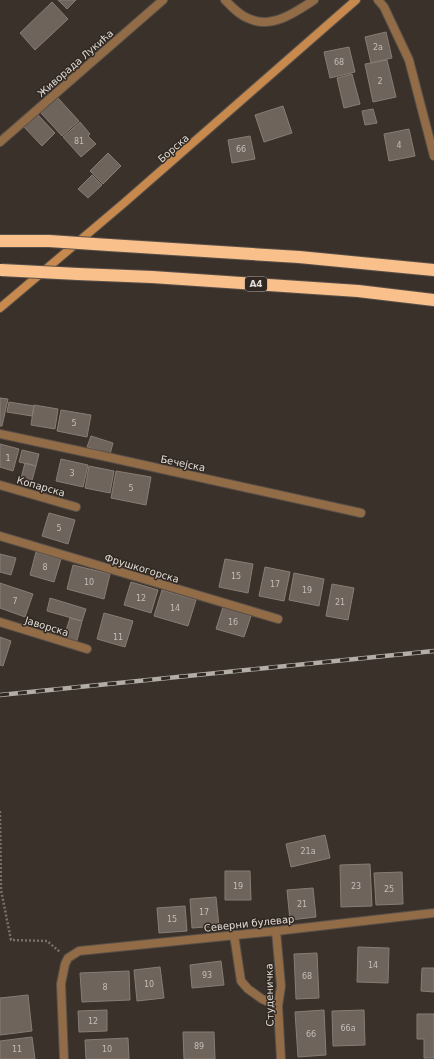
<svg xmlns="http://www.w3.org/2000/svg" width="434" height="1059" font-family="'DejaVu Sans',sans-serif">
	<rect width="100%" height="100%" fill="#3a322a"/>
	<path fill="#6e645c" stroke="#887d75" d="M58 0H76L67 9Z
		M52 2 68 19 35 50 20 33Z
		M386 32 392 58 371 63 365 37Z
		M349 47 355 72 330 78 324 52Z
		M387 60 396 97 373 102 365 64Z
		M352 74 360 104 344 108 337 78Z
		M57 97 79 121 62 136 41 113Z
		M283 106 292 133 264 142 255 115Z
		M373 109 377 123 365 125 362 111Z
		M38 115 55 133 42 146 24 127Z
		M80 122 90 134 88 136 96 144 81 157 63 137Z
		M409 129 415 156 389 161 384 134Z
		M250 136 255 159 232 163 228 140Z
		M108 153 121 166 103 184 90 171Z
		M92 175 102 185 88 198 78 189Z
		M0 398 8 399 2 426H0Z
		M9 402 34 406 32 416 7 412Z
		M34 405 58 409 55 429 31 425Z
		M61 410 91 415 87 437 57 431Z
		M91 436 113 443 110 454 87 447Z
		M0 444 19 449 13 471 0 467Z
		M22 450 39 454 36 466 19 462Z
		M61 459 88 465 83 487 56 481Z
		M25 463 36 466 31 484 20 482Z
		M89 466 114 471 110 493 85 488Z
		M116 471 151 477 146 505 111 498Z
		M49 513 75 520 68 544 42 536Z
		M36 552 61 559 54 582 30 575Z
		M0 554 16 558 11 575 0 572Z
		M225 559 253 564 248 593 219 587Z
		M73 565 110 574 104 599 67 589Z
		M265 567 290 572 284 601 259 596Z
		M294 573 324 579 319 606 289 600Z
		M131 582 158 590 151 613 124 605Z
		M0 583 33 594 25 617 0 608Z
		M332 584 354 588 348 620 326 616Z
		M162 590 196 600 188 626 154 616Z
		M50 598 86 609 82 621 47 611Z
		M223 607 251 616 244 637 216 629Z
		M104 613 133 621 125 647 97 639Z
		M70 618 82 621 76 644 63 640Z
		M0 637 11 641 3 666 0 665Z
		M325 835 330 858 291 867 286 844Z
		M370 864 372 906 341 907 340 865Z
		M225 871H250L251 900H225Z
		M402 872 403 904 376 905 374 873Z
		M313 888 316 917 290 920 287 890Z
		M216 897 219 926 192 928 190 899Z
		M185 906 187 931 159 933 157 908Z
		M358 947 389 948 388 983 357 982Z
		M317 953 319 998 296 999 294 954Z
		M221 961 224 985 192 988 190 965Z
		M160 967 164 998 137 1001 134 970Z
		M422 968H434V992L421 991Z
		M129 971 130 1000 82 1002 80 973Z
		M28 995 32 1031 0 1035V998Z
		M107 1010V1031L79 1032 78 1011Z
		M324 1010 326 1055 298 1057 295 1012Z
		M364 1010 365 1045 333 1046 332 1011Z
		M417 1014H434V1058H424V1039H417Z
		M183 1032H214L215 1059H184Z
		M32 1037 35 1059H0V1041Z
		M128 1038 129 1059H86L85 1040Z"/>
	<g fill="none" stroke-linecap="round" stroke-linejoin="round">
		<defs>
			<path id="street" d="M225 0C232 7 240 16 250 19 272 29 296 12 314 0
				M378 0 384 7 409 60 434 156
				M0 142 163 0
				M0 434 103 456 361 513
				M0 485 76 507
				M0 536 278 619
				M0 622 87 649
				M276 931 281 986 278 1006 281 1059
				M234 935 241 981 248 989 262 999 278 1006
				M64 1059 61 984 65 964 68 958 79 951 276 931 434 913"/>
			<path id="secondary" d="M0 308 124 203 356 0"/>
			<path id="highway" d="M0 241H49
				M109 245 299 257 434 270
				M78 274 152 277 358 291 434 300"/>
		</defs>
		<use href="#street" stroke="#585049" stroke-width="10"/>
		<use href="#secondary" stroke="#585049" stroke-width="10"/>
		<use href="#highway" stroke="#585049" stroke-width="14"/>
		<path stroke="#78716a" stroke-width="2.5" stroke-dasharray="2 2" stroke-linecap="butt" d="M0 811 1 890 11 940 47 941 60 952"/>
		<use href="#street" stroke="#926b47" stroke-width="8"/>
		<use href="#secondary" stroke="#c7894d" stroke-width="8"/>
		<use href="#highway" stroke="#fac08c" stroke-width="12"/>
		<defs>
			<path id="rail" d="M0 695 434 651"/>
		</defs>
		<use href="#rail" stroke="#b3ada7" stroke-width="4.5"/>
		<use href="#rail" stroke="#302821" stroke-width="3" stroke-dasharray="9" stroke-linecap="butt"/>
		<defs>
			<path id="highway-bridge" d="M49 241 109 245
				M1 270 78 274"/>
		</defs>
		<use href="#highway-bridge" stroke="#585049" stroke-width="14" stroke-linecap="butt"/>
		<use href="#highway-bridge" stroke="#fac08c" stroke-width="12"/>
	</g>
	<g text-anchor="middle" stroke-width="3" stroke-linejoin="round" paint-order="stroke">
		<g font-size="8" fill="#c4bdb8">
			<text x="378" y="50">2a</text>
			<text x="339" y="65">68</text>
			<text x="380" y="84">2</text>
			<text x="79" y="144">81</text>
			<text x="399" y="148">4</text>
			<text x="241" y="152">66</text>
			<text x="74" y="426">5</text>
			<text x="8" y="461">1</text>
			<text x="72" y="476">3</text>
			<text x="131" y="491">5</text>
			<text x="59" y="531">5</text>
			<text x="45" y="570">8</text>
			<text x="236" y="579">15</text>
			<text x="89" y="585">10</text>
			<text x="275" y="587">17</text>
			<text x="307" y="593">19</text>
			<text x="141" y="601">12</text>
			<text x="15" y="604">7</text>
			<text x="340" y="605">21</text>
			<text x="175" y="611">14</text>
			<text x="233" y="625">16</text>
			<text x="118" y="640">11</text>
			<text x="308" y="854">21a</text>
			<text x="238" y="889">19</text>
			<text x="356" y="889">23</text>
			<text x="389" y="892">25</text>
			<text x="302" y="907">21</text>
			<text x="204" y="915">17</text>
			<text x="172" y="922">15</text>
			<text x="373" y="968">14</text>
			<text x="207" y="978">93</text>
			<text x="307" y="979">68</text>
			<text x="149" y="987">10</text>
			<text x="105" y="990">8</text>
			<text x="93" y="1024">12</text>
			<text x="348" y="1031">66a</text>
			<text x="311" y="1037">66</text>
			<text x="199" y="1049">89</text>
			<text x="17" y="1052">11</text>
			<text x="107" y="1052">10</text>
		</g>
		<rect fill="#302821" stroke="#aba5a0" stroke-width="1" x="245" y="277" width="22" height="14" rx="3"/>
		<g font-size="9" font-weight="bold" fill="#e0dbd6">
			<text x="256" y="287">A4</text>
		</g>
		<g font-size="10" fill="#e0dbd6" stroke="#302821">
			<text transform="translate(75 63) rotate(-41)" y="4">Живорада Лукића</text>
			<text transform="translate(173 148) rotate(-41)" y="4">Борска</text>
			<text transform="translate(183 463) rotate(12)" y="4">Бечејска</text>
			<text transform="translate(41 486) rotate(16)" y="4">Копарска</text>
			<text transform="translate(142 568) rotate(17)" y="4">Фрушкогорска</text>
			<text transform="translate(47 626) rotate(17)" y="4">Јаворска</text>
			<text transform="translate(249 923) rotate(-6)" y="4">Северни булевар</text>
			<text transform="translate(269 995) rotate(-91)" y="4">Студеничка</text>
		</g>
	</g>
</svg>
